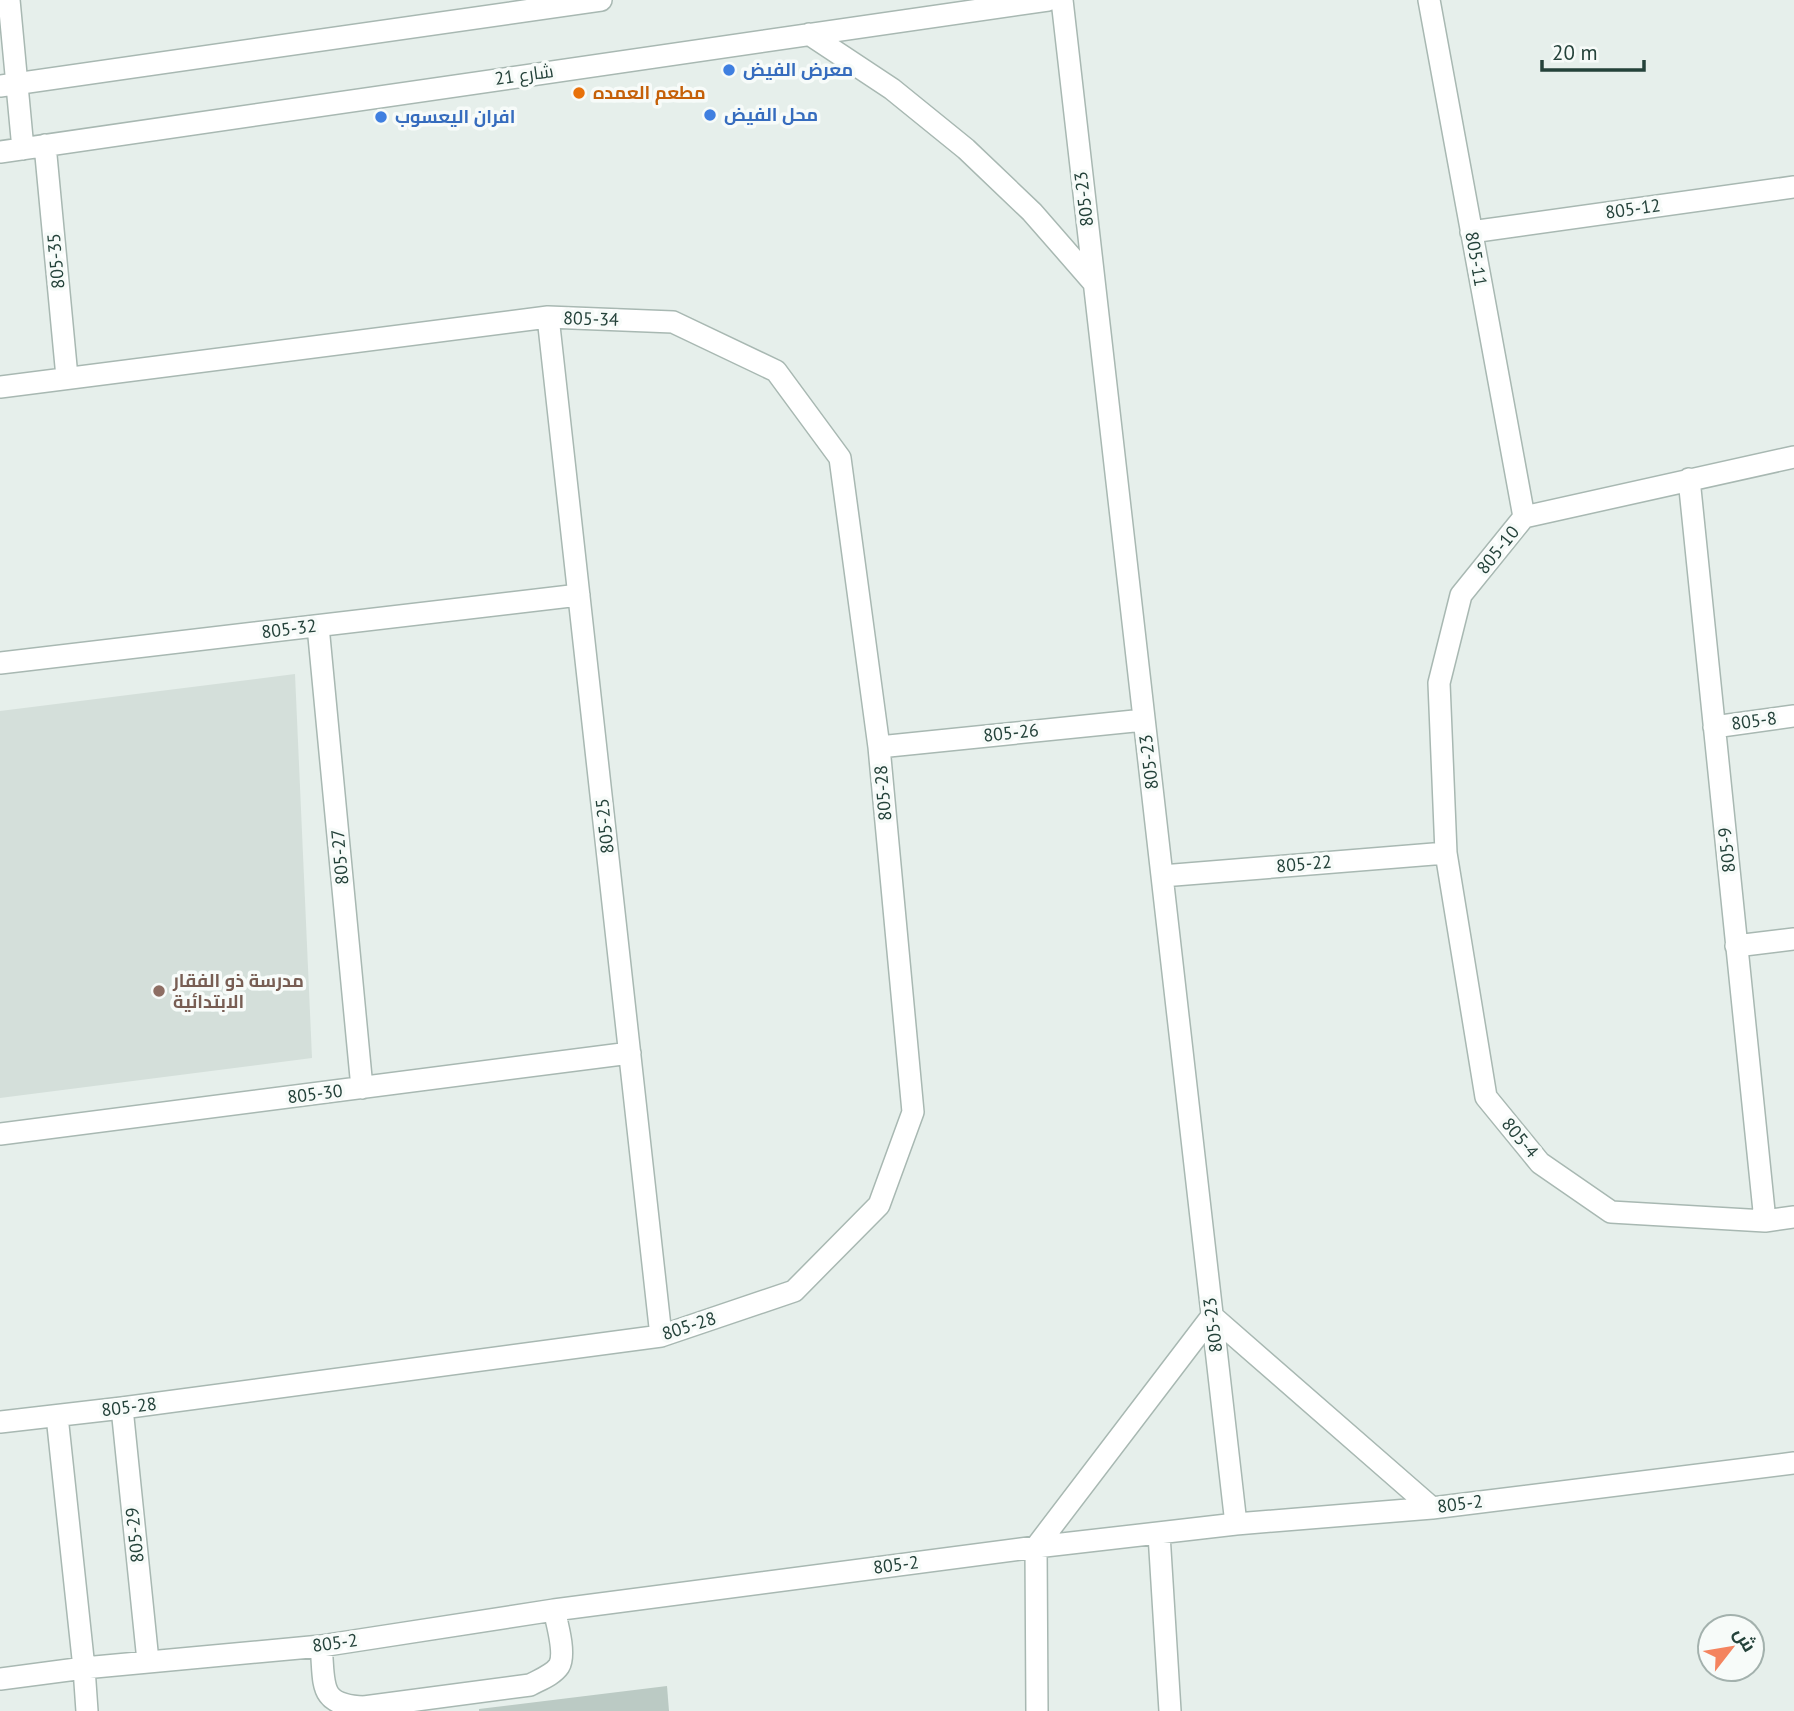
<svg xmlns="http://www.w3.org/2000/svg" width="1794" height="1711" font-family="'PT Sans',Cairo,sans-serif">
	<rect width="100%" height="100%" fill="#e6efeb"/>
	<path fill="#d4dfda" d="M295 674 312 1058 0 1098V711Z"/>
	<path fill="#bbcac4" d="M667 1686 669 1711H479V1709Z"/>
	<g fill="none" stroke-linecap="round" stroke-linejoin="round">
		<defs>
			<path id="minor" d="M9 0 23 149
				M1062 0 1236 1524
				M1429 0 1524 517
				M809 34 892 89 966 149 1032 212 1094 283
				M0 86 601 0
				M45 145 67 377
				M0 152 1048 0
				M1471 232 1794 187
				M548 317 661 1336
				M0 387 548 317 673 322 776 371 840 458 879 747 913 1112 879 1205 794 1291 661 1336 122 1408 0 1422
				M1794 457 1524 517 1461 595 1439 683 1446 853 1486 1097 1540 1163 1611 1212 1765 1221 1794 1217
				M1689 479 1765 1221
				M318 626 362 1088
				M0 663 579 595
				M1714 727 1794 716
				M879 747 1144 720
				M1162 876 1446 853
				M1736 946 1794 939
				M0 1134 630 1053
				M122 1408 148 1661
				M57 1416 84 1668 87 1711
				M1159 1534 1170 1711
				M321 1646C325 1684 317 1705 364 1707L530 1685C539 1680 553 1675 559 1666 566 1654 557 1623 554 1610
				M0 1679 84 1668 321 1646 554 1610 1036 1547 1236 1524 1432 1508 1794 1463
				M1037 1711 1036 1547 1212 1316 1432 1508"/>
		</defs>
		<use href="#minor" stroke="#a8b8b2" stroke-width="24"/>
		<use href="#minor" stroke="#fff" stroke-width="21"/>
	</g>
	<g fill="#3f7fe0" stroke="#f7fbf9" stroke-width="2.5">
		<circle cx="729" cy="70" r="7"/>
		<circle cx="710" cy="115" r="7"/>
		<circle cx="381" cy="117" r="7"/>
	</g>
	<circle fill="#e8710a" stroke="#f7fbf9" stroke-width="2.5" cx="579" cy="93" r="7"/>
	<circle fill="#8d6e63" stroke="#f7fbf9" stroke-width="2.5" cx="159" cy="991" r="7"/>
	<g text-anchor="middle" stroke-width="7" stroke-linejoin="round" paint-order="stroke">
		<g font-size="18" font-weight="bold" fill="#366cbe" stroke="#f7fbf9" text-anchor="start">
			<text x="743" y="76">معرض الفيض</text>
			<text x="724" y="121">محل الفيض</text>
			<text x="395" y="123">افران اليعسوب</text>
		</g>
		<g font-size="18" fill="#24423a" stroke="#f7fbf9">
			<text transform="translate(524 75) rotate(-8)" y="6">شارع 21</text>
			<text transform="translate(1084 199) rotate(-97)" y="6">805-23</text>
			<text transform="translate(1633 209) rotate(-8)" y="6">805-12</text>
			<text transform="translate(1476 259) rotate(80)" y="6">805-11</text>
			<text transform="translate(56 261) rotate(-95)" y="6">805-35</text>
			<text transform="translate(591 319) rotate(2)" y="6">805-34</text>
			<text transform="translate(1498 550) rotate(-51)" y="6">805-10</text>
			<text transform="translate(289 629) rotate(-7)" y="6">805-32</text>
			<text transform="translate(1754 721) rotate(-8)" y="6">805-8</text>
			<text transform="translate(1011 733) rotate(-6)" y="6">805-26</text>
			<text transform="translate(1149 762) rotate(-97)" y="6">805-23</text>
			<text transform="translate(883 793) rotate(-95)" y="6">805-28</text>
			<text transform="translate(605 826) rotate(-96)" y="6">805-25</text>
			<text transform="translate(1727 850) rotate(-96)" y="6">805-9</text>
			<text transform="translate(340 857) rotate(-95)" y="6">805-27</text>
			<text transform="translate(1304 864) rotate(-5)" y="6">805-22</text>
			<text transform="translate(315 1094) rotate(-7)" y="6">805-30</text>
			<text transform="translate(1520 1138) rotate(50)" y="6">805-4</text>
			<text transform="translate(1213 1325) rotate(-97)" y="6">805-23</text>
			<text transform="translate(689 1326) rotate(-18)" y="6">805-28</text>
			<text transform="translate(129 1407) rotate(-7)" y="6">805-28</text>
			<text transform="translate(1460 1504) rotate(-7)" y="6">805-2</text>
			<text transform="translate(135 1535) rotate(-96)" y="6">805-29</text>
			<text transform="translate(896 1565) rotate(-7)" y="6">805-2</text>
			<text transform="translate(335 1643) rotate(-8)" y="6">805-2</text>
		</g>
		<g font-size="18" font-weight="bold" fill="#c56008" stroke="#f7fbf9" text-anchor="start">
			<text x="593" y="99">مطعم العمده</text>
		</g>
		<g font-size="18" font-weight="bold" fill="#785e54" stroke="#f7fbf9" text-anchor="start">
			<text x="173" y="987">مدرسة ذو الفقار<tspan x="173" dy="21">الابتدائية</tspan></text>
		</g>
	</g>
	<g transform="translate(1731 1648) rotate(59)"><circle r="33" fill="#f7fbf9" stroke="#a3b1ad" stroke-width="2"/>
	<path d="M0-5L12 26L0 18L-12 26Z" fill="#f4845f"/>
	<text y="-10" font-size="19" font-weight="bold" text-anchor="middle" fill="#24423a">ش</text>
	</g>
	<path d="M1542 60v10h102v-10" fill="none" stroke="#24423a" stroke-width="3.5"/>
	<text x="1552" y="60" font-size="21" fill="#24423a" stroke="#f7fbf9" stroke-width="5" paint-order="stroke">20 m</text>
</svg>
